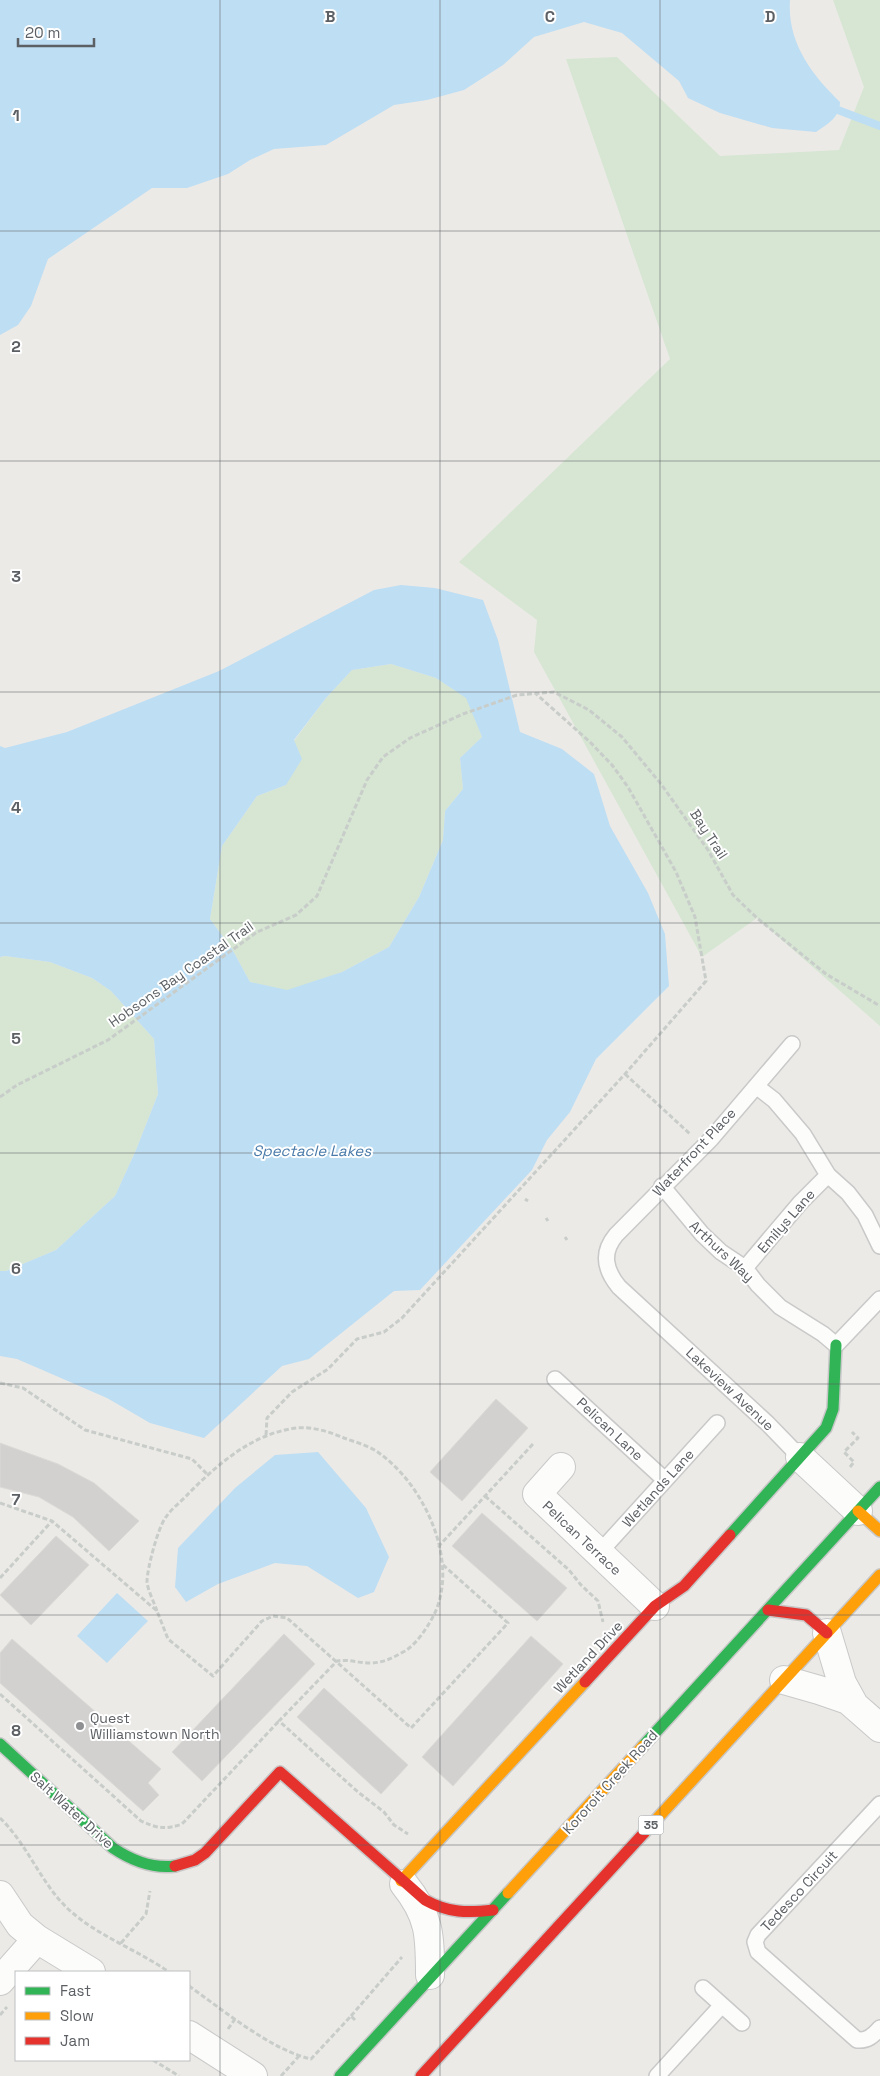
<svg xmlns="http://www.w3.org/2000/svg" width="880" height="2076" font-family="'Space Grotesk',sans-serif">
	<rect width="100%" height="100%" fill="#eceae7"/>
	<path fill="#d6e6d3" d="M833 0H880V1026L757 918 702 957 534 652 537 620 459 562 670 359 566 59 617 57 720 156 839 150 864 87Z
		M391 664 436 678 467 698 482 737 460 758 463 789 445 811 443 840 419 897 389 947 342 972 287 991 250 982 232 949 210 919 222 846 257 796 286 785 294 741 326 698 352 670Z
		M5 956 50 962 92 978 111 991 154 1039 158 1094 136 1150 115 1196 56 1250 6 1271H0V957Z"/>
	<path fill="#bedef3" fill-rule="evenodd" d="M0 0H790C787 42 811 74 840 102 840 117 828 124 816 132L772 128 720 113 688 98 679 81 622 33 584 22 534 37 503 65 464 90 427 100 394 105 326 145 274 149 250 160 228 174 187 188H152L48 259 31 306 18 325 0 335Z
		M401 585 435 588 483 600 498 640 520 732 562 749 594 774 610 826 648 893 665 934 669 986 596 1059 570 1112 547 1140 532 1170 420 1290 394 1291 309 1359 282 1366 204 1438 150 1423 107 1398 17 1359 0 1356V1271H6L56 1250 115 1196 136 1150 158 1094 154 1039 111 991 92 978 50 962 5 956 0 957V746L5 748 67 732 219 671 374 590ZM391 664 436 678 466 698 482 737 460 758 463 789 445 811 443 840 419 897 389 947 342 972 287 990 250 982 232 949 210 919 222 846 257 796 286 785 302 759 294 740 326 698 352 670Z
		M318 1452 366 1508 389 1557 374 1592 358 1598 307 1566 275 1563 218 1584 186 1602 175 1587 178 1548 235 1488 275 1455Z
		M117 1593 148 1621 107 1663 77 1636Z"/>
	<g fill="none" stroke-linecap="round" stroke-linejoin="round">
		<path stroke="#bedef3" stroke-width="8" d="M830 107 880 126"/>
	</g>
	<path fill="#d3d1d0" stroke="#dbd9d6" d="M496 1399 528 1428 462 1501 430 1472Z
		M0 1443 58 1464 94 1483 139 1521 109 1551 73 1517 39 1497 0 1487Z
		M482 1513 567 1588 537 1621 452 1546Z
		M56 1536 89 1565 31 1625 0 1595Z
		M284 1634 315 1664 202 1781 172 1752Z
		M531 1636 563 1664 453 1786 422 1757Z
		M12 1639 161 1769 148 1783 159 1795 143 1811 0 1683V1653Z
		M324 1688 408 1765 381 1794 297 1717Z"/>
	<g fill="none" stroke-linecap="round" stroke-linejoin="round">
		<defs>
			<path id="lane" d="M792 1044 711 1139 616 1235C601 1253 605 1270 619 1287L767 1423 800 1457
				M756 1086 774 1100 803 1134 828 1175 848 1193 865 1215 880 1246
				M662 1186 702 1234 721 1252 745 1268 758 1285 780 1307 823 1334 836 1345 880 1299
				M745 1268 800 1203 828 1175
				M555 1379 665 1480
				M599 1553 717 1423
				M880 1804 758 1935 755 1942 758 1952 857 2040C867 2041 873 2036 880 2028
				M703 1988 742 2023
				M657 2076 722 2005"/>
			<path id="street" d="M800 1457 858 1511
				M561 1467 537 1494 655 1606
				M827 1633 842 1683 853 1703
				M784 1680 819 1690 848 1700 880 1728
				M404 1884C430 1916 430 1936 430 1975
				M0 1895 20 1925 37 1939 91 1972
				M0 1981 37 1939
				M189 2035 253 2076"/>
			<path id="fast" d="M730 1535 826 1428 833 1409 836 1345
				M0 1744 113 1848C131 1860 152 1869 175 1866
				M643 1746 880 1487
				M340 2076 508 1893"/>
			<path id="slow" d="M858 1511 880 1531
				M644 1833 880 1575
				M401 1881 585 1682
				M508 1893 643 1746"/>
			<path id="jam" d="M768 1610 806 1615 827 1633
				M585 1682 655 1606 684 1586 730 1535
				M175 1866 195 1860 205 1853 280 1772 425 1900C448 1913 468 1913 493 1910
				M421 2076 644 1833"/>
		</defs>
		<use href="#lane" stroke="#c8c9c8" stroke-width="18"/>
		<use href="#street" stroke="#c8c9c8" stroke-width="30"/>
		<use href="#fast" stroke="#c7c7c7" stroke-width="14"/>
		<use href="#slow" stroke="#c7c7c7" stroke-width="14"/>
		<use href="#jam" stroke="#c7c7c7" stroke-width="14"/>
		<path stroke="#c8cdca" stroke-width="3" stroke-dasharray="5 2.5" stroke-linecap="butt" d="M625 1074 690 1134
			M0 1097 17 1085 108 1040 257 932 296 915 317 896 367 780 383 757 410 738 463 714 517 695 554 692 589 710 622 737 661 784 708 850 733 895 757 918 826 974 880 1006
			M525 1199 528 1201
			M546 1218 548 1221
			M565 1237 567 1240
			M0 1383 23 1388 85 1430 192 1459 207 1474
			M266 1435 267 1418 292 1392 328 1369 357 1339 384 1332 402 1318 625 1074 706 981 695 917 676 872 628 787 612 765 590 742 535 693
			M850 1467 854 1462 844 1452 858 1438 852 1432
			M485 1496 569 1570 581 1585 598 1601 603 1622
			M0 1503 52 1521 157 1611 168 1639 213 1676 262 1621 273 1616 287 1618 411 1728 508 1623 442 1564
			M438 1547 533 1444
			M0 1578 52 1521
			M157 1611C154 1602 148 1591 147 1582 147 1569 158 1527 166 1517 172 1508 182 1501 189 1493 217 1465 250 1436 290 1429 308 1425 328 1431 344 1438 355 1442 370 1446 379 1453 427 1487 463 1569 430 1622 424 1632 416 1644 405 1651 394 1657 384 1663 370 1663 359 1663 348 1659 337 1661L279 1721 358 1792 384 1812 394 1825 408 1834
			M0 1694 141 1821C156 1828 166 1830 182 1824L279 1721
			M0 1818C27 1844 40 1881 66 1907 95 1935 136 1949 169 1972
			M121 1943 146 1914 150 1891
			M189 1986C223 2010 271 2050 311 2059L351 2016 355 2020
			M0 2015 7 2007
			M351 2016 402 1957
			M228 2029 235 2019
			M153 2060 179 2076
			M281 2076 299 2056"/>
		<use href="#lane" stroke="#fcfcfb" stroke-width="15"/>
		<use href="#street" stroke="#fcfcfb" stroke-width="28"/>
		<use href="#fast" stroke="#30b455" stroke-width="11"/>
		<use href="#slow" stroke="#ff9f0a" stroke-width="11"/>
		<use href="#jam" stroke="#e5322d" stroke-width="11"/>
	</g>
	<path fill="none" stroke="#5c6064" stroke-width="1" stroke-opacity="0.55" d="M220 0V2076M440 0V2076M660 0V2076M0 231H880M0 461H880M0 692H880M0 923H880M0 1153H880M0 1384H880M0 1615H880M0 1845H880"/>
	<circle fill="#8e9092" stroke="#fff" stroke-width="2" cx="80" cy="1726" r="5"/>
	<g text-anchor="middle" stroke-width="4" stroke-linejoin="round" paint-order="stroke">
		<rect fill="#fff" stroke="#8d9092" stroke-width="1" x="638.5" y="1815.5" width="25" height="19" rx="4"/>
		<g font-size="12" font-weight="bold" fill="#5c6064">
			<text x="651" y="1829">35</text>
		</g>
		<g font-size="14" fill="#5c6064" stroke="#fff">
			<text transform="translate(709 834) rotate(57)" y="5">Bay Trail</text>
			<text transform="translate(181 974) rotate(-35)" y="5">Hobsons Bay Coastal Trail</text>
			<text transform="translate(694 1152) rotate(-47)" y="5">Waterfront Place</text>
			<text transform="translate(786 1221) rotate(-49)" y="5">Emilys Lane</text>
			<text transform="translate(722 1251) rotate(43)" y="5">Arthurs Way</text>
			<text transform="translate(730 1389) rotate(43)" y="5">Lakeview Avenue</text>
			<text transform="translate(610 1429) rotate(43)" y="5">Pelican Lane</text>
			<text transform="translate(658 1488) rotate(-48)" y="5">Wetlands Lane</text>
			<text transform="translate(582 1538) rotate(43)" y="5">Pelican Terrace</text>
			<text transform="translate(588 1657) rotate(-47)" y="5">Wetland Drive</text>
			<text transform="translate(610 1782) rotate(-48)" y="5">Kororoit Creek Road</text>
			<text transform="translate(72 1810) rotate(42)" y="5">Salt Water Drive</text>
			<text transform="translate(799 1891) rotate(-47)" y="5">Tedesco Circuit</text>
		</g>
		<g font-size="14" fill="#5c6064" stroke="#fff" text-anchor="start">
			<text x="90" y="1723">Quest<tspan x="90" dy="16">Williamstown North</tspan></text>
		</g>
		<g font-size="15" font-style="italic" fill="#487aa9" stroke="#fff">
			<text x="312" y="1156">Spectacle Lakes</text>
		</g>
	</g>
	<g font-size="16" text-anchor="middle" font-weight="bold" fill="#5c6064" stroke="#fff" stroke-width="4" stroke-linejoin="round" paint-order="stroke">
		<text x="330" y="22">B</text>
		<text x="550" y="22">C</text>
		<text x="770" y="22">D</text>
		<text x="16" y="121">1</text>
		<text x="16" y="352">2</text>
		<text x="16" y="582">3</text>
		<text x="16" y="813">4</text>
		<text x="16" y="1044">5</text>
		<text x="16" y="1274">6</text>
		<text x="16" y="1505">7</text>
		<text x="16" y="1736">8</text>
	</g>
	<rect x="15" y="1971" width="175" height="90" fill="#ffffff" stroke="#bebfc1"/>
	<rect x="25" y="1987" width="25" height="8" fill="#30b455" stroke="#bebfc1"/>
	<text x="60" y="1996" font-size="15" fill="#5c6064">Fast</text>
	<rect x="25" y="2012" width="25" height="8" fill="#ff9f0a" stroke="#bebfc1"/>
	<text x="60" y="2021" font-size="15" fill="#5c6064">Slow</text>
	<rect x="25" y="2037" width="25" height="8" fill="#e5322d" stroke="#bebfc1"/>
	<text x="60" y="2046" font-size="15" fill="#5c6064">Jam</text>
	<path d="M18 38v8h76v-8" fill="none" stroke="#5c6064" stroke-width="2.5"/>
	<text x="25" y="38" font-size="15" fill="#5c6064" stroke="#ffffff" stroke-width="4" paint-order="stroke">20 m</text>
</svg>
